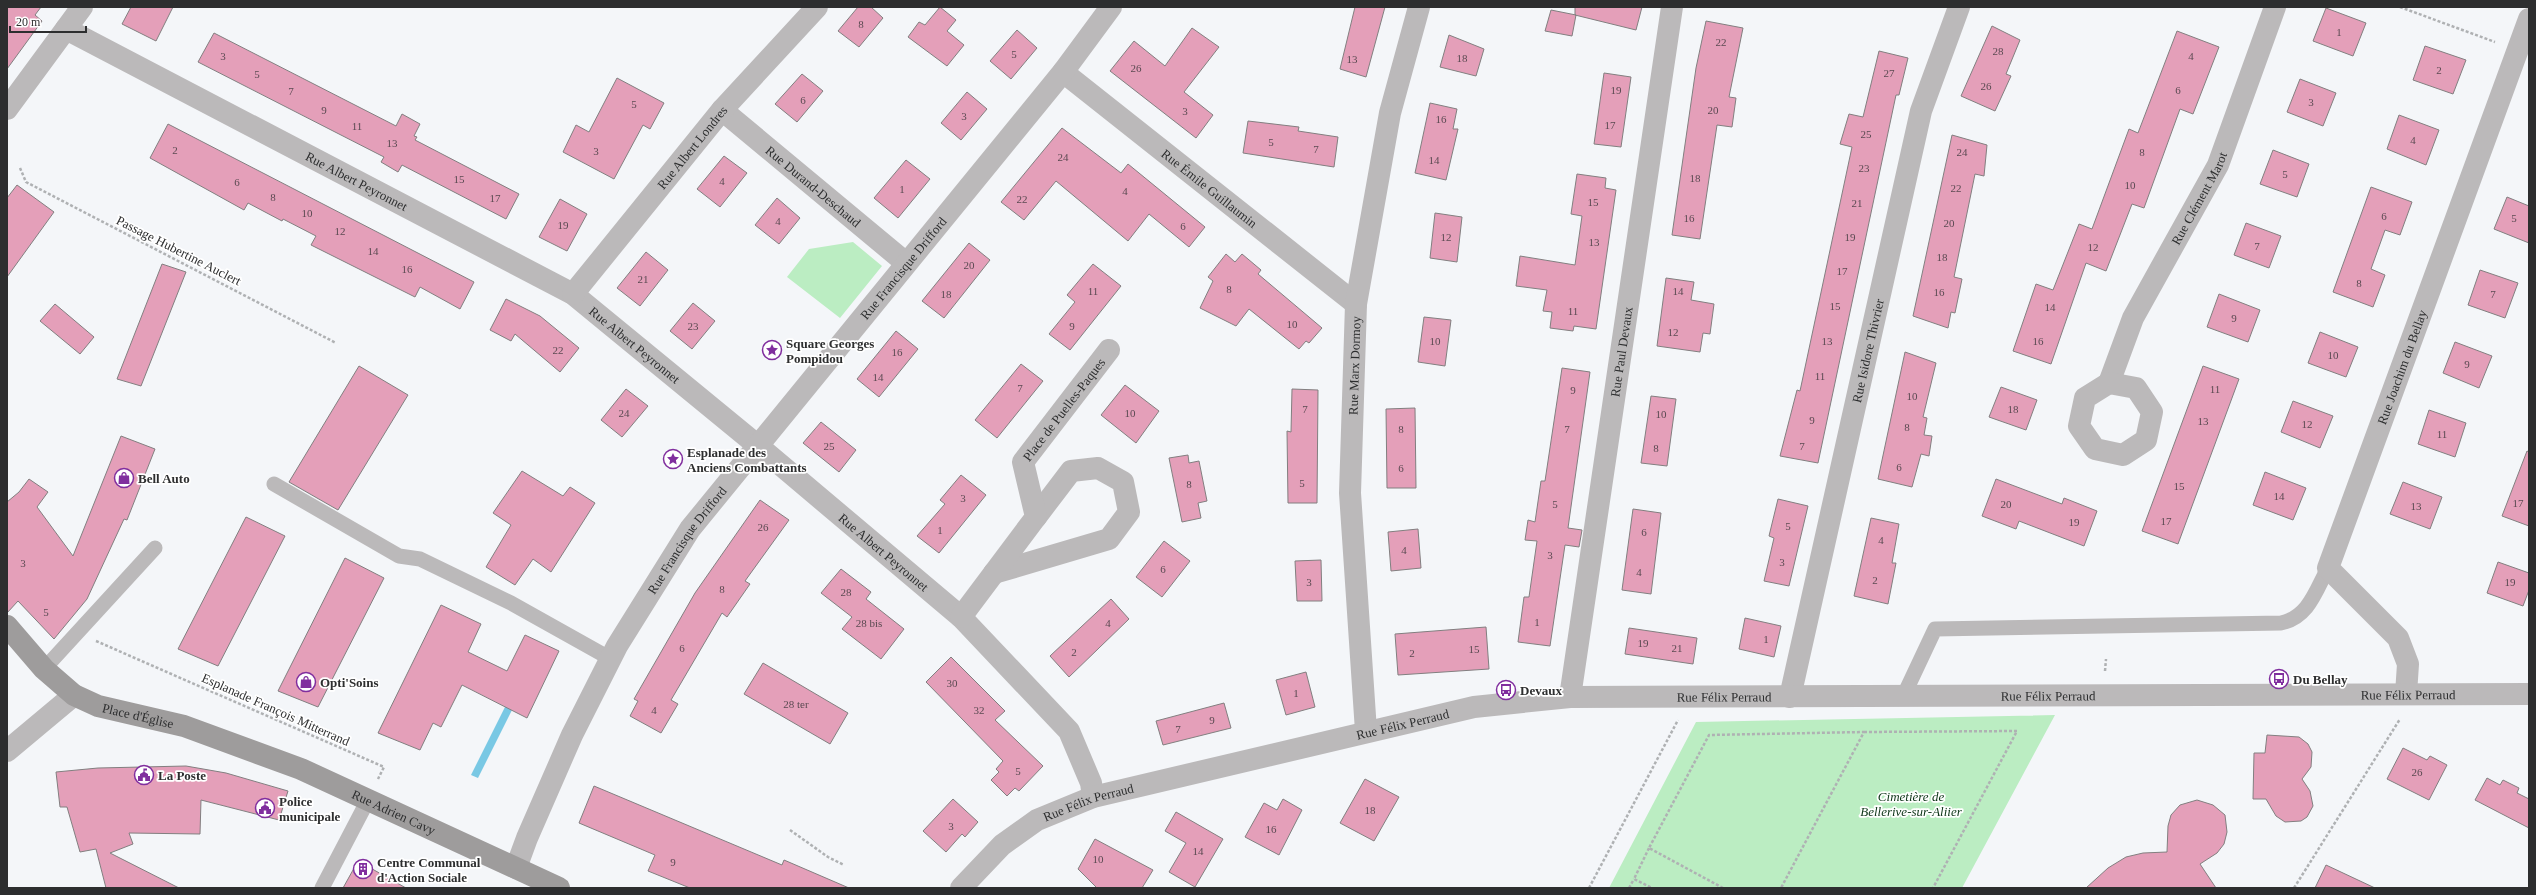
<svg xmlns="http://www.w3.org/2000/svg" width="2536" height="895" font-family="'Times New Roman',serif">
	<rect width="100%" height="100%" fill="#f4f6f9"/>
	<path fill="#bbedc2" d="M853 242 882 266 840 318 787 277 809 249Z
		M2055 715 1962 888H1609L1696 722Z"/>
	<path fill="#79c8e4" d="M506 705 513 708 478 778 471 775Z"/>
	<path fill="#e49fb9" stroke="#827f80" d="M7 7H41L35 15 42 21 7 69Z
		M131 7H173L156 41 122 24Z
		M858 7H871L883 18 859 47 838 31Z
		M940 7 956 20 947 31 964 45 947 66 908 37 919 22 925 25Z
		M1355 7H1385L1366 77 1340 69Z
		M1575 7H1642L1636 30 1575 15Z
		M2326 8 2366 23 2353 56 2313 41Z
		M1551 10 1576 15 1572 36 1545 31Z
		M1706 21 1743 28 1729 97 1736 98 1732 127 1717 125 1700 239 1672 235 1696 68Z
		M1992 26 2020 40 2006 74 2011 76 1995 111 1961 96Z
		M1192 28 1219 47 1184 92 1213 115 1196 138 1110 71 1134 41 1165 66Z
		M1017 30 1037 48 1011 79 990 61Z
		M2177 31 2219 47 2193 114 2180 109 2144 208 2132 204 2106 271 2086 263 2051 364 2013 351 2036 284 2053 290 2079 224 2092 229 2129 129 2138 133Z
		M214 33 396 126 402 114 420 124 414 136 417 137 415 140 519 194 506 219 402 165 398 172 381 162 384 157 198 62Z
		M1449 35 1484 49 1476 76 1440 67Z
		M2425 46 2466 60 2453 94 2413 80Z
		M1879 51 1908 58 1899 95H1896L1818 463 1780 456 1797 390 1800 391 1852 147 1840 144 1849 114 1863 117Z
		M1604 73 1631 77 1621 147 1594 144Z
		M802 74 823 91 797 122 775 104Z
		M617 78 664 103 650 129 643 125 614 179 563 152 576 125 589 132Z
		M2300 79 2336 93 2323 126 2287 112Z
		M967 92 987 109 961 140 941 123Z
		M1430 103 1457 109 1453 129H1458L1446 180 1415 173Z
		M2399 115 2439 130 2426 165 2387 149Z
		M1248 121 1299 127 1298 131 1338 137 1334 167 1243 153Z
		M168 124 474 282 460 309 420 287 415 297 311 245 316 236 283 219 282 221 248 203 244 210 150 158Z
		M1062 128 1121 173 1128 164 1205 227 1189 247 1149 214 1128 241 1056 181 1024 220 1001 202Z
		M1952 135 1987 145 1984 176 1975 174 1954 277 1962 279 1955 313 1951 312 1948 328 1913 316Z
		M2273 150 2309 164 2297 197 2260 184Z
		M724 156 747 173 720 207 697 189Z
		M906 160 930 179 898 218 874 198Z
		M1577 174 1606 178 1605 188 1616 190 1596 329 1574 326 1573 331 1550 328 1552 312 1543 311 1547 290 1516 286 1520 256 1575 265 1582 216 1571 214Z
		M17 185 54 212 7 277V198Z
		M2371 187 2412 202 2400 235 2385 230 2371 269 2385 275 2373 307 2333 292Z
		M2507 197 2529 206V243L2494 229Z
		M777 198 800 218 779 244 755 225Z
		M560 199 587 214 567 251 539 237Z
		M1435 213 1462 217 1457 262 1430 258Z
		M2246 223 2281 236 2269 268 2234 255Z
		M969 243 990 260 944 318 922 301Z
		M646 252 668 270 640 306 617 288Z
		M1226 254 1235 262 1242 254 1261 270 1258 274 1322 328 1309 343 1306 341 1299 349 1249 309 1236 326 1200 308 1213 281 1208 277Z
		M162 264 186 272 141 386 117 379Z
		M1093 264 1121 286 1070 350 1049 334 1075 302 1067 295Z
		M2480 270 2518 283 2505 318 2468 305Z
		M1666 278 1694 282 1691 300 1714 304 1710 334 1703 333 1700 352 1657 346Z
		M2219 294 2260 310 2248 342 2207 327Z
		M506 299 540 316 579 348 560 372 515 334 511 341 490 330Z
		M693 303 715 321 692 349 670 331Z
		M55 304 94 337 80 354 40 321Z
		M1424 317 1451 320 1445 366 1418 362Z
		M896 331 918 349 879 397 857 379Z
		M2320 332 2358 347 2346 377 2308 363Z
		M2455 342 2492 356 2479 388 2443 373Z
		M1905 352 1936 363 1923 417 1927 418 1924 435 1932 436 1929 456 1921 454 1912 487 1878 479Z
		M1021 364 1043 381 997 438 975 420Z
		M359 366 408 395 338 510 289 482Z
		M2203 366 2239 379 2178 544 2142 531Z
		M1562 368 1590 372 1568 528 1582 530 1579 547 1565 545 1550 646 1518 642 1524 597H1529L1537 541 1525 540 1528 520 1535 522 1541 481H1545Z
		M1125 385 1159 411 1136 443 1101 415Z
		M2001 387 2037 400 2026 430 1989 417Z
		M626 389 648 406 622 437 601 420Z
		M1292 389 1318 390 1317 503H1288L1287 431 1291 432Z
		M1651 396 1676 399 1667 466 1641 463Z
		M2293 401 2333 416 2320 448 2281 432Z
		M1415 408 1416 488H1387L1386 409Z
		M2429 410 2466 423 2455 457 2418 444Z
		M821 422 856 450 839 472 803 443Z
		M121 436 155 449 127 520 124 519 87 599 54 639 18 601 7 613V502L19 492 29 479 48 492 37 507 73 556Z
		M2527 451 2529 452V526L2502 516Z
		M1188 455 1189 463 1199 461 1207 501 1198 503 1201 518 1182 522 1169 458Z
		M522 471 563 496 570 487 595 503 551 572 533 559 515 585 486 567 511 525 493 513Z
		M2265 472 2306 488 2293 520 2253 505Z
		M961 475 986 495 939 553 917 536 945 504 940 500Z
		M1996 479 2062 504 2064 498 2097 511 2084 546 2019 521 2016 529 1982 516Z
		M2403 482 2442 497 2430 529 2390 514Z
		M1778 499 1808 506 1789 586 1764 581 1774 538 1769 536Z
		M760 500 789 520 745 581 750 584 727 617 722 613 671 700 678 704 661 733 630 716 638 701 634 699 695 593Z
		M1633 509 1661 513 1651 594 1622 590Z
		M246 517 285 536 218 666 178 649Z
		M1871 518 1899 524 1892 563H1896L1888 604 1854 596Z
		M1418 529 1421 568 1391 571 1388 532Z
		M1164 541 1190 561 1162 597 1136 577Z
		M345 558 384 578 318 707 278 691Z
		M1321 560 1322 601H1297L1295 561Z
		M2498 562 2529 573V590L2523 606 2487 593Z
		M841 569 871 592 866 599 904 629 881 659 842 629 852 617 821 593Z
		M1111 599 1129 619 1069 677 1050 656Z
		M441 605 481 624 468 652 507 671 525 635 559 651 527 718 462 685 441 727 433 723 420 750 378 733Z
		M1745 618 1781 626 1774 657 1739 649Z
		M1486 627 1489 669 1398 675 1395 634Z
		M1629 628 1697 638 1693 664 1625 654Z
		M951 657 1005 711 995 720 1043 766 1019 791 1015 788 1007 796 991 780 999 772 996 769 1003 761 926 682Z
		M763 663 848 713 830 744 744 694Z
		M1306 672 1315 707 1286 715 1276 680Z
		M1224 703 1231 728 1163 745 1156 721Z
		M2267 735 2299 737 2308 744 2312 752 2311 767 2302 779 2310 791 2313 806 2307 817 2301 821 2285 822 2276 816 2266 799H2253L2254 753H2265Z
		M2403 748 2427 760 2430 756 2447 765 2429 800 2387 779Z
		M186 766 226 773 288 791 279 820 201 800 200 834 129 833 133 844 110 853 179 888H106L96 849 80 852 67 807H60L56 772 98 768Z
		M2487 778 2500 785 2503 780 2519 788 2517 793 2529 799V828L2475 800Z
		M1365 779 1399 797 1374 841 1340 823Z
		M594 786 782 865 784 860 849 888H690L648 871 655 855 579 823Z
		M953 799 978 822 965 837 962 834 946 852 923 831Z
		M1283 799 1302 810 1279 855 1245 837 1264 803 1277 810Z
		M2197 800 2213 805 2225 815 2227 832 2224 844 2217 853 2200 864 2216 888H2086L2108 868 2126 857 2143 853 2167 852 2168 826 2171 815 2180 805Z
		M1176 812 1223 839 1195 887 1169 872 1186 843 1165 831Z
		M1095 839 1153 870 1142 888H1097L1078 869Z
		M358 861 406 888H343Z
		M2326 865 2375 888H2315Z"/>
	<g fill="none" stroke-linecap="round" stroke-linejoin="round">
		<path stroke="#afb1b3" stroke-width="2.5" stroke-dasharray="3 2" stroke-linecap="butt" d="M2400 7 2495 42
			M20 168 26 182 336 343
			M96 641 384 767 378 779
			M2105 671 2106 659
			M1864 732 2017 731 1933 888
			M790 830 828 857 844 865
			M1649 848 1634 879 1652 888
			M1589 888 1678 720
			M1629 888 1634 879
			M1723 888 1649 848 1709 735 1864 732 1781 888
			M2294 888 2400 719"/>
		<path stroke="#bbb9ba" stroke-width="15" d="M274 484 399 556 420 559 511 603 611 659
			M44 669 155 548
			M1903 697 1935 629 2281 623C2309 617 2316 590 2328 568
			M322 888 368 800"/>
		<g stroke="#bbb9ba" stroke-width="22">
			<path id="s1" d="M66 29 573 294 757 445 961 617 1069 731 1091 783 1093 797"/>
			<path id="s2" d="M1063 72 1356 304"/>
			<path id="s3" d="M722 110 906 263"/>
			<path id="s4" d="M573 294 722 110 817 7"/>
			<path id="s5" d="M2109 383 2133 318 2218 165 2275 7"/>
			<path d="M2109 383 2136 388 2152 412 2146 440 2123 455 2095 449 2079 426 2085 398Z"/>
			<path d="M994 573 1109 539 1129 512 1123 482 1098 468 1071 471 1036 517"/>
			<path id="s6" d="M961 617 1036 517 1023 462 1109 350"/>
			<path id="s7" d="M2406 694 2408 664 2398 638 2328 568 2529 19"/>
			<path id="s8" d="M1570 697 1672 7"/>
			<path id="s9" d="M1790 697 1921 111 1959 7"/>
			<path id="s10" d="M1366 731 1350 493 1356 304 1390 113 1419 7"/>
			<path id="s11" d="M516 868 527 838 572 735 617 646 690 529 1063 72 1111 7"/>
			<path id="s12" d="M961 888 1002 845 1037 820 1093 797 1474 707 1570 697 2529 694"/>
		</g>
		<path stroke="#bbb9ba" stroke-width="22" d="M7 109 82 7
			M7 751 74 695"/>
		<path stroke="#9e9c9c" stroke-width="22" id="s13" d="M7 626 44 669 74 695 98 706 184 726 301 769 559 888"/>
	</g>
	<defs>
		<symbol id="sight-ring" viewBox="-11 -11 22 22"><circle r="9.5" fill="#fff" stroke="#802e9e" stroke-width="1.5"/><path d="M0-6L1.8-2.2L6-1.7L2.9 1.2L3.7 5.4L0 3.3L-3.7 5.4L-2.9 1.2L-6-1.7L-1.8-2.2Z" fill="#802e9e"/></symbol>
		<symbol id="shop-ring" viewBox="-11 -11 22 22"><circle r="9.5" fill="#fff" stroke="#802e9e" stroke-width="1.5"/><path d="M-5-2.5h2.3a2.7 3.5 0 0 1 5.4 0H5L5.5 6h-11ZM-1.5-2.5h3a1.5 2.3 0 0 0-3 0Z" fill="#802e9e"/></symbol>
		<symbol id="bus-ring" viewBox="-11 -11 22 22"><circle r="9.5" fill="#fff" stroke="#802e9e" stroke-width="1.5"/><path d="M-5-6H5V4H4V6H2V4H-2V6H-4V4H-5ZM-3.5-4V0h7V-4ZM-3.5 1.2v1.5H-2V1.2ZM2 1.2v1.5H3.5V1.2Z" fill="#802e9e"/></symbol>
		<symbol id="civic-ring" viewBox="-11 -11 22 22"><circle r="9.5" fill="#fff" stroke="#802e9e" stroke-width="1.5"/><path d="M-.6-6.5H3V-4.5H.6V-3L4-1V1h2V6H-6V1h2V-1L-.6-3ZM-1.2 2.5V6h2.4V2.5Z" fill="#802e9e"/></symbol>
		<symbol id="building-ring" viewBox="-11 -11 22 22"><circle r="9.5" fill="#fff" stroke="#802e9e" stroke-width="1.5"/><path d="M-4-6H4V6H1V3H-1V6H-4ZM-2.5-4.3h1.7v1.8h-1.7ZM.8-4.3h1.7v1.8H.8ZM-2.5-1h1.7V.8h-1.7ZM.8-1h1.7V.8H.8Z" fill="#802e9e"/></symbol>
	</defs>
	<g fill-rule="evenodd">
		<use href="#sight-ring" x="761" y="339" width="22" height="22"/>
		<use href="#sight-ring" x="662" y="448" width="22" height="22"/>
		<use href="#shop-ring" x="113" y="467" width="22" height="22"/>
		<use href="#bus-ring" x="2268" y="668" width="22" height="22"/>
		<use href="#shop-ring" x="295" y="671" width="22" height="22"/>
		<use href="#bus-ring" x="1495" y="679" width="22" height="22"/>
		<use href="#civic-ring" x="133" y="764" width="22" height="22"/>
		<use href="#civic-ring" x="254" y="797" width="22" height="22"/>
		<use href="#building-ring" x="352" y="858" width="22" height="22"/>
	</g>
	<g text-anchor="middle" stroke-width="3.5" stroke-linejoin="round" paint-order="stroke">
		<g font-size="11" fill="#5b4a52">
			<text x="861" y="28">8</text>
			<text x="2339" y="36">1</text>
			<text x="1721" y="46">22</text>
			<text x="1998" y="55">28</text>
			<text x="1014" y="58">5</text>
			<text x="223" y="60">3</text>
			<text x="2191" y="60">4</text>
			<text x="1462" y="62">18</text>
			<text x="1352" y="63">13</text>
			<text x="1136" y="72">26</text>
			<text x="2439" y="74">2</text>
			<text x="1889" y="77">27</text>
			<text x="257" y="78">5</text>
			<text x="1986" y="90">26</text>
			<text x="1616" y="94">19</text>
			<text x="2178" y="94">6</text>
			<text x="291" y="95">7</text>
			<text x="803" y="104">6</text>
			<text x="2311" y="106">3</text>
			<text x="634" y="108">5</text>
			<text x="324" y="114">9</text>
			<text x="1713" y="114">20</text>
			<text x="1185" y="115">3</text>
			<text x="964" y="120">3</text>
			<text x="1441" y="123">16</text>
			<text x="1610" y="129">17</text>
			<text x="357" y="130">11</text>
			<text x="1866" y="138">25</text>
			<text x="2413" y="144">4</text>
			<text x="1271" y="146">5</text>
			<text x="392" y="147">13</text>
			<text x="1316" y="153">7</text>
			<text x="175" y="154">2</text>
			<text x="596" y="155">3</text>
			<text x="1962" y="156">24</text>
			<text x="2142" y="156">8</text>
			<text x="1063" y="161">24</text>
			<text x="1434" y="164">14</text>
			<text x="1864" y="172">23</text>
			<text x="2285" y="178">5</text>
			<text x="1695" y="182">18</text>
			<text x="459" y="183">15</text>
			<text x="722" y="185">4</text>
			<text x="237" y="186">6</text>
			<text x="2130" y="189">10</text>
			<text x="1956" y="192">22</text>
			<text x="902" y="193">1</text>
			<text x="1125" y="195">4</text>
			<text x="273" y="201">8</text>
			<text x="495" y="202">17</text>
			<text x="1022" y="203">22</text>
			<text x="1593" y="206">15</text>
			<text x="1857" y="207">21</text>
			<text x="307" y="217">10</text>
			<text x="2384" y="220">6</text>
			<text x="1689" y="222">16</text>
			<text x="2514" y="222">5</text>
			<text x="778" y="225">4</text>
			<text x="1949" y="227">20</text>
			<text x="563" y="229">19</text>
			<text x="1183" y="230">6</text>
			<text x="340" y="235">12</text>
			<text x="1446" y="241">12</text>
			<text x="1850" y="241">19</text>
			<text x="1594" y="246">13</text>
			<text x="2257" y="250">7</text>
			<text x="2093" y="251">12</text>
			<text x="373" y="255">14</text>
			<text x="1942" y="261">18</text>
			<text x="969" y="269">20</text>
			<text x="407" y="273">16</text>
			<text x="1842" y="275">17</text>
			<text x="643" y="283">21</text>
			<text x="2359" y="287">8</text>
			<text x="1229" y="293">8</text>
			<text x="1093" y="295">11</text>
			<text x="1678" y="295">14</text>
			<text x="1939" y="296">16</text>
			<text x="946" y="298">18</text>
			<text x="2493" y="298">7</text>
			<text x="1835" y="310">15</text>
			<text x="2050" y="311">14</text>
			<text x="1573" y="315">11</text>
			<text x="2234" y="322">9</text>
			<text x="1292" y="328">10</text>
			<text x="693" y="330">23</text>
			<text x="1072" y="330">9</text>
			<text x="1673" y="336">12</text>
			<text x="1435" y="345">10</text>
			<text x="1827" y="345">13</text>
			<text x="2038" y="345">16</text>
			<text x="558" y="354">22</text>
			<text x="897" y="356">16</text>
			<text x="2333" y="359">10</text>
			<text x="2467" y="368">9</text>
			<text x="1820" y="380">11</text>
			<text x="878" y="381">14</text>
			<text x="1020" y="392">7</text>
			<text x="2215" y="393">11</text>
			<text x="1573" y="394">9</text>
			<text x="1912" y="400">10</text>
			<text x="1305" y="413">7</text>
			<text x="2013" y="413">18</text>
			<text x="624" y="417">24</text>
			<text x="1130" y="417">10</text>
			<text x="1661" y="418">10</text>
			<text x="1812" y="424">9</text>
			<text x="2203" y="425">13</text>
			<text x="2307" y="428">12</text>
			<text x="1907" y="431">8</text>
			<text x="1401" y="433">8</text>
			<text x="1567" y="433">7</text>
			<text x="2442" y="438">11</text>
			<text x="829" y="450">25</text>
			<text x="1802" y="450">7</text>
			<text x="1656" y="452">8</text>
			<text x="1899" y="471">6</text>
			<text x="1401" y="472">6</text>
			<text x="1302" y="487">5</text>
			<text x="1189" y="488">8</text>
			<text x="2179" y="490">15</text>
			<text x="2279" y="500">14</text>
			<text x="963" y="502">3</text>
			<text x="2518" y="507">17</text>
			<text x="1555" y="508">5</text>
			<text x="2006" y="508">20</text>
			<text x="2416" y="510">13</text>
			<text x="2166" y="525">17</text>
			<text x="2074" y="526">19</text>
			<text x="1788" y="530">5</text>
			<text x="763" y="531">26</text>
			<text x="940" y="534">1</text>
			<text x="1644" y="536">6</text>
			<text x="1881" y="544">4</text>
			<text x="1404" y="554">4</text>
			<text x="1550" y="559">3</text>
			<text x="1782" y="566">3</text>
			<text x="23" y="567">3</text>
			<text x="1163" y="573">6</text>
			<text x="1639" y="576">4</text>
			<text x="1875" y="584">2</text>
			<text x="1309" y="586">3</text>
			<text x="2510" y="586">19</text>
			<text x="722" y="593">8</text>
			<text x="846" y="596">28</text>
			<text x="46" y="616">5</text>
			<text x="1537" y="626">1</text>
			<text x="869" y="627">28 bis</text>
			<text x="1108" y="627">4</text>
			<text x="1766" y="643">1</text>
			<text x="1643" y="647">19</text>
			<text x="682" y="652">6</text>
			<text x="1677" y="652">21</text>
			<text x="1474" y="653">15</text>
			<text x="1074" y="656">2</text>
			<text x="1412" y="657">2</text>
			<text x="952" y="687">30</text>
			<text x="1296" y="697">1</text>
			<text x="796" y="708">28 ter</text>
			<text x="654" y="714">4</text>
			<text x="979" y="714">32</text>
			<text x="1212" y="724">9</text>
			<text x="1178" y="733">7</text>
			<text x="1018" y="775">5</text>
			<text x="2417" y="776">26</text>
			<text x="1370" y="814">18</text>
			<text x="951" y="830">3</text>
			<text x="1271" y="833">16</text>
			<text x="1198" y="855">14</text>
			<text x="1098" y="863">10</text>
			<text x="673" y="866">9</text>
		</g>
		<g font-size="13" fill="#2d2e2f" stroke="#fff">
			<text dy="5" stroke="none"><textPath href="#s4" startOffset="189">Rue Albert Londres</textPath></text>
			<text dy="5" stroke="none"><textPath href="#s1" startOffset="328">Rue Albert Peyronnet</textPath></text>
			<text dy="5" stroke="none"><textPath href="#s3" startOffset="119">Rue Durand-Deschaud</textPath></text>
			<text dy="5" stroke="none"><textPath href="#s2" startOffset="187">Rue Émile Guillaumin</textPath></text>
			<text dy="5" stroke="none"><textPath href="#s5" startOffset="206">Rue Clément Marot</textPath></text>
			<text transform="translate(179 250) rotate(27)" y="5">Passage Hubertine Auclert</text>
			<text dy="5" stroke="none"><textPath href="#s11" startOffset="719">Rue Francisque Drifford</textPath></text>
			<text dy="5" stroke="none"><textPath href="#s1" startOffset="652">Rue Albert Peyronnet</textPath></text>
			<text dy="5" stroke="none"><textPath href="#s9" startOffset="355">Rue Isidore Thivrier</textPath></text>
			<text dy="5" stroke="none"><textPath href="#s8" startOffset="349">Rue Paul Devaux</textPath></text>
			<text dy="5" stroke="none"><textPath href="#s10" startOffset="366">Rue Marx Dormoy</textPath></text>
			<text dy="5" stroke="none"><textPath href="#s7" startOffset="371">Rue Joachim du Bellay</textPath></text>
			<text dy="5" stroke="none"><textPath href="#s6" startOffset="248">Place de Puelles-Paques</textPath></text>
			<text dy="5" stroke="none"><textPath href="#s11" startOffset="371">Rue Francisque Drifford</textPath></text>
			<text dy="5" stroke="none"><textPath href="#s1" startOffset="976">Rue Albert Peyronnet</textPath></text>
			<text dy="5" stroke="none"><textPath href="#s12" startOffset="1489">Rue Félix Perraud</textPath></text>
			<text dy="5" stroke="none"><textPath href="#s12" startOffset="1129">Rue Félix Perraud</textPath></text>
			<text dy="5" stroke="none"><textPath href="#s12" startOffset="805">Rue Félix Perraud</textPath></text>
			<text transform="translate(276 709) rotate(24)" y="5">Esplanade François Mitterrand</text>
			<text dy="5" stroke="none"><textPath href="#s13" startOffset="164">Place d'Église</textPath></text>
			<text dy="5" stroke="none"><textPath href="#s12" startOffset="481">Rue Félix Perraud</textPath></text>
			<text dy="5" stroke="none"><textPath href="#s12" startOffset="157">Rue Félix Perraud</textPath></text>
			<text dy="5" stroke="none"><textPath href="#s13" startOffset="438">Rue Adrien Cavy</textPath></text>
		</g>
		<g font-size="13" font-weight="bold" fill="#2d2e2f" stroke="#fff" text-anchor="start">
			<text x="786" y="348">Square Georges<tspan x="786" dy="15">Pompidou</tspan></text>
			<text x="687" y="457">Esplanade des<tspan x="687" dy="15">Anciens Combattants</tspan></text>
			<text x="138" y="483">Bell Auto</text>
			<text x="2293" y="684">Du Bellay</text>
			<text x="320" y="687">Opti'Soins</text>
			<text x="1520" y="695">Devaux</text>
			<text x="158" y="780">La Poste</text>
			<text x="279" y="806">Police<tspan x="279" dy="15">municipale</tspan></text>
			<text x="377" y="867">Centre Communal<tspan x="377" dy="15">d'Action Sociale</tspan></text>
		</g>
		<g font-size="13" font-style="italic" fill="#0c3416" stroke="#fff">
			<text x="1911" y="801">Cimetière de<tspan x="1911" dy="15">Bellerive-sur-Aliier</tspan></text>
		</g>
	</g>
	<rect width="2536" height="895" fill="none" stroke="#2d2e2f" stroke-width="16"/>
	<path d="M10 26v6h76v-6" fill="none" stroke="#2d2e2f" stroke-width="2"/>
	<text x="16" y="26" font-size="12" fill="#2d2e2f" stroke="#ffffff" stroke-width="3" paint-order="stroke">20 m</text>
</svg>
